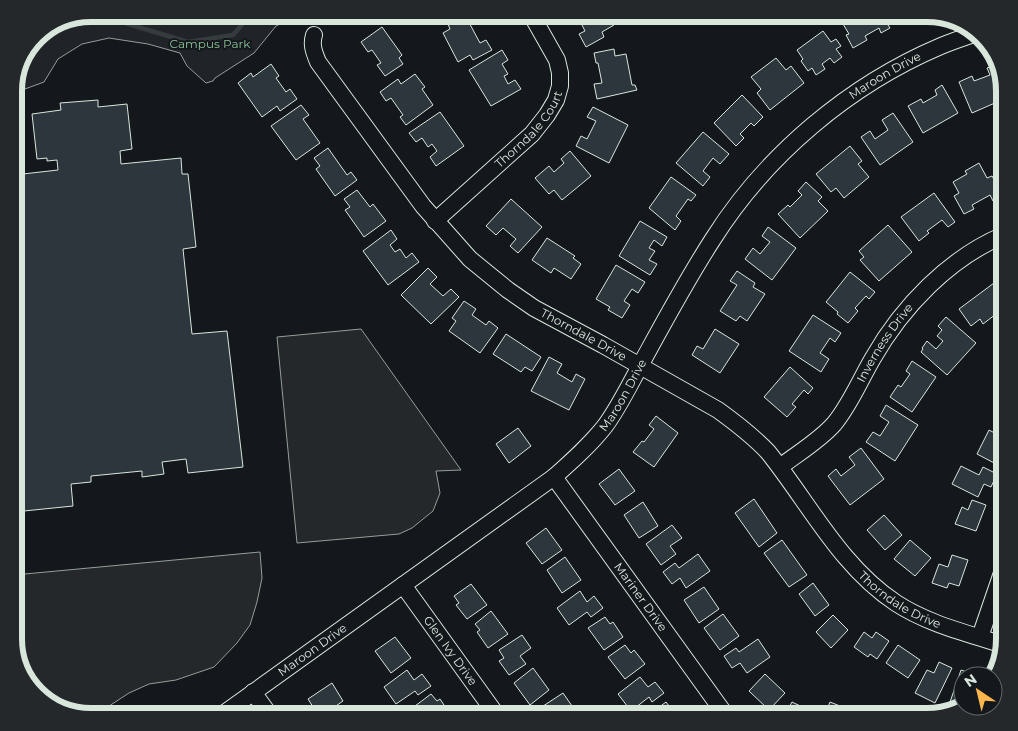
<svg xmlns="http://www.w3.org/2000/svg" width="1018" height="731" font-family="Montserrat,sans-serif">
	<rect width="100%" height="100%" fill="#14181c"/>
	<path fill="#202428" stroke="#939e99" d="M91 14H288L282 23 276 26 254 53 215 78 213 81 206 83 187 66 180 53 148 44 109 38 82 44 58 59 44 82 14 93V86L40 33Z"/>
	<path fill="#24282b" stroke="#939e99" d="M361 329 461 470 436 471 440 493 433 511 412 528 399 534 297 543 277 337Z
		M260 552 262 578 257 602 250 625 237 643 214 667 176 680 149 684 129 693 103 710 99 717H91L44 701 22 674 14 645V575Z"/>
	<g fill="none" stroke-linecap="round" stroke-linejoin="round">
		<path stroke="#363b3e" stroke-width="4.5" d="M112 14 128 24 188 42 233 35 251 14"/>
	</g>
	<path fill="#2c363c" stroke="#d8e6dc" d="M436 14H450L440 20Z
		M572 14H608L614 25 602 32 604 37 586 47 579 34 585 31 577 15 574 17Z
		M850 14H881L890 28 881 33 879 28 865 36 867 40 853 48 846 35 849 34 840 19Z
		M894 14H917L898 23Z
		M465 15 480 43 486 40 492 50 473 60 470 55 458 62 443 33 450 29 448 24Z
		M382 27 402 55 399 58 403 64 385 76 377 65 381 63 372 50 368 52 361 42Z
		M823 31 831 42 836 39 841 46 836 49 842 57 834 63 830 58 822 64 825 69 816 75 812 68 808 71 801 61 803 59 797 50Z
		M614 49 615 56 626 54 632 85H635L637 90 597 99 594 84 602 83 598 63H596L594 53Z
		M502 50 508 60 502 64 508 74 504 76 508 84 515 80 521 89 491 106 469 70Z
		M776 58 786 70 791 66 804 83 770 110 757 93 761 89 751 77Z
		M271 64 279 76 276 78 286 92 290 89 297 99 280 111 277 106 262 117 238 83 251 73 253 77Z
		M996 65 1004 91V99L972 113 959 82 972 76 974 81 990 75 987 68Z
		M415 74 425 87 422 89 433 105 406 125 400 117 403 115 391 98 386 101 380 92 398 79 401 84Z
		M942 85 958 113 923 133 908 106 921 99 923 103 937 95 935 90Z
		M742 95 763 117 754 126 751 123 740 134 744 138 736 146 714 123Z
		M98 100V107L127 104 132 149 120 151 121 164 181 158 182 174H188L196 247 183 249 192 334 227 331 243 467 188 473 186 459 162 462 164 474 142 477V471L91 476V482L71 484 73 506 14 512V352L20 351 14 295V175L58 170 57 160 47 161V158L37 159 32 114 61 110 60 103Z
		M301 105 309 115 303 119 320 143 296 160 271 126Z
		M593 107 628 125 609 163 576 146 581 136 587 139 596 121 587 117Z
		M440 112 464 146 436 166 430 157 437 151 432 144 428 147 422 138 416 142 409 133Z
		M893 113 913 142 880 165 861 137 870 131 875 139 888 130 882 120Z
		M703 132 729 154 720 164 713 158 703 171 710 177 703 186 676 163Z
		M850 146 862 161 858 164 869 177 844 198 836 188 831 192 816 174Z
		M328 148 347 175 351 172 357 180 335 196 316 169 320 166 314 158Z
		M570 151 591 176 562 200 554 190 549 194 535 178 549 166 554 172 564 163 561 159Z
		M979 163 987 178 992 176 1003 195 993 201 990 195 972 205 974 209 964 214 954 196 959 193 953 182 967 174 965 171Z
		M671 177 696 195 691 201 688 199 676 216 681 221 675 230 649 208Z
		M806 182 822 197 818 201 828 211 800 238 778 214 788 205 790 207 802 195 798 191Z
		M357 190 370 207 373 204 386 221 364 237 345 210 350 207 344 199Z
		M934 193 955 222 948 227 942 220 927 231 929 233 919 241 901 217Z
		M511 199 542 227 518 253 510 246 516 239 503 228 496 235 486 226Z
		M640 221 667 237 662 246 654 240 649 248 655 251 649 260 657 264 650 275 619 256Z
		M888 225 912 252 879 281 860 260 864 257 859 251Z
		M768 227 796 248 772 280 745 259 753 248 760 254 770 242 762 236Z
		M391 230 397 239 390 245 395 252 400 249 406 258 412 253 419 262 388 285 363 251Z
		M547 238 575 256 573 258 581 264 571 279 554 268 551 273 532 260Z
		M616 265 645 282 638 293 632 289 624 301 630 305 622 318 608 310 610 307 596 299Z
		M428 268 437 277 430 284 443 296 451 289 459 297 431 324 401 295Z
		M737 271 755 283 753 287 765 294 747 321 740 316 736 321 720 311 737 285 730 281Z
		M850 272 875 292 869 299 866 296 855 308 858 311 848 323 837 314 838 312 826 302Z
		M994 283 1004 297V308L983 324 980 319 971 326 959 309Z
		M464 301 476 309 472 315 486 325 489 321 498 328 480 353 449 331 456 321 452 318Z
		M813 315 841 333 835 342 830 338 820 353 829 359 821 372 789 351Z
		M946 317 976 343 947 375 921 352 923 349 922 348 927 341 936 349 943 341 937 336 942 330 938 326Z
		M715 329 739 344 720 373 692 355 697 346 703 349Z
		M506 334 541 357 532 371 525 367 521 372 493 354Z
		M549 357 562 364 557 373 572 382 576 374 585 379 569 410 531 391Z
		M912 361 936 377 912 412 890 397 898 385 901 387 910 374 906 371Z
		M790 367 813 388 808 394 804 390 792 404 796 407 787 417 764 397Z
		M886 405 918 425 895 461 866 442 873 432 880 436 889 422 880 416Z
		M1004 406V426L995 417Z
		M656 416 678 433 654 467 633 452 642 441 644 442 654 429 649 425Z
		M518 428 531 446 509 463 496 444Z
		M989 430 1004 438V453L998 465 977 454Z
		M861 448 884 479 850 505 828 476 836 469 841 476 855 465 849 457Z
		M961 466 979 475 983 467 997 474 991 487 984 484 978 497 952 484Z
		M619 469 635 491 615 505 599 484Z
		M754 499 777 533 759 547 735 513Z
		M972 500 986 505 976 531 955 524 962 507 968 510Z
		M643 502 658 526 639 538 624 515Z
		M884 515 902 535 885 550 867 530Z
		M672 525 682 538 670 546 676 554 661 565 646 544Z
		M546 528 562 550 542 564 526 543Z
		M782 540 807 575 789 587 764 553Z
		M910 540 931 558 915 576 894 559Z
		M698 554 710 571 686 588 680 578 672 584 663 572 675 563 679 568Z
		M952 555 968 560 959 586 949 583 947 588 932 583 939 564 948 567Z
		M565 557 581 580 562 593 547 570Z
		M813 583 829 605 815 616 799 594Z
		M471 584 487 605 467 619 456 605 459 603 454 596Z
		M704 587 719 609 699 623 684 600Z
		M580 591 587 602 594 596 603 608 591 617 587 612 569 625 557 608Z
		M491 611 508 634 488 648 477 632 480 630 475 624Z
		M723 614 739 636 720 650 704 628Z
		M833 615 848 630 831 648 816 632Z
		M605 617 610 624 613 622 623 637 604 650 588 628Z
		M864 632 872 638 876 632 889 641 877 659 870 654 868 657 854 647Z
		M522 635 531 648 520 656 526 664 509 675 499 661 504 658 499 650Z
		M395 637 411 658 391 673 375 651Z
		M758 639 770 657 747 673 740 663 732 668 724 656 736 648 739 652Z
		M625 645 631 653 634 650 645 664 625 679 608 657Z
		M898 645 920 660 908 678 886 663Z
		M939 662 952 668 935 703 915 693 927 670 934 673Z
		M533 668 549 690 530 705 514 683Z
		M407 670 414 680 422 674 431 686 418 695 415 691 396 704 384 687Z
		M961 670 979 676H963V704L961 709 949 705Z
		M765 674 785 693 769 710 749 691Z
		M640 677 648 687 655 682 664 693 652 702 649 697 631 711 618 694Z
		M332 683 343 701 333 708 336 713 330 717H310L308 715 315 710 308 699Z
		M563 693 572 706 561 713 564 717H542L537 710Z
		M431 694 437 701 440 699 450 714 446 717H423L415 706Z
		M666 702 675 714 678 712 682 717H652L650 714Z
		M792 702 817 714 815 717H784Z
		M830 702 850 710 847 717H824Z"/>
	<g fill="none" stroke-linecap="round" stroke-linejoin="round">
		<defs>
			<g id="minor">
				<path id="s1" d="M314 35C311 45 314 52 318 62L423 206 470 259 508 290 534 308 603 345 718 410C736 423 753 436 768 452 809 503 840 566 896 603 928 624 967 633 1003 645"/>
				<path id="s2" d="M435 221 532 134 547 115 556 100 560 86V73L557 60 531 14"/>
				<path id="s3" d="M780 467C798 453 819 441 834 424 850 405 860 380 873 358 902 307 949 258 1004 235"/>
				<path id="s4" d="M554 477 727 717"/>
				<path id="s5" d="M403 585 498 717"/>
				<path d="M980 637 1004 567"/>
				<path d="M253 692 271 717"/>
				<path id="s6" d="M219 717 554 477C572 461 590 445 605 426 619 407 630 384 641 364 664 322 687 279 713 239 766 155 849 85 941 46 953 41 965 37 977 33"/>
			</g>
		</defs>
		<use href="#minor" stroke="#d8e6dc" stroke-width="18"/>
		<use href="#minor" stroke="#14181c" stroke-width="16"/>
	</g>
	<g text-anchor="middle" stroke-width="4" stroke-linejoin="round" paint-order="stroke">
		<g font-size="12" fill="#8ac095" stroke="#14181c">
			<text x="210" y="48">Campus Park</text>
		</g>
		<g font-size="12" fill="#d8e6dc" stroke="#14181c">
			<text dy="4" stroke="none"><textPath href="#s6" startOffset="940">Maroon Drive</textPath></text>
			<text dy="4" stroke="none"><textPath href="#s2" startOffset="132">Thorndale Court</textPath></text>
			<text dy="4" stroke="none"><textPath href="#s1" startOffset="414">Thorndale Drive</textPath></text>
			<text dy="4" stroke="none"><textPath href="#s3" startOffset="165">Inverness Drive</textPath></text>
			<text dy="4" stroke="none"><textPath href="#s6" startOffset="520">Maroon Drive</textPath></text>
			<text dy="4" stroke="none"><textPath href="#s4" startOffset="148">Mariner Drive</textPath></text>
			<text dy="4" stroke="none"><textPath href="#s1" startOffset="834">Thorndale Drive</textPath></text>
			<text dy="4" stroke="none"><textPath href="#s6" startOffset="115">Maroon Drive</textPath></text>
			<text dy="4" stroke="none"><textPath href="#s5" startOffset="81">Glen Ivy Drive</textPath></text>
		</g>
	</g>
	<path d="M0 0H1018V731H0ZM91 22H927A69 69 0 0 1 996 91V639A69 69 0 0 1 927 708H91A69 69 0 0 1 22 639V91A69 69 0 0 1 91 22Z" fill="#24282b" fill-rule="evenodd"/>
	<path fill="none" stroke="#d8e6dc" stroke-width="6" d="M91 22H927A69 69 0 0 1 996 91V639A69 69 0 0 1 927 708H91A69 69 0 0 1 22 639V91A69 69 0 0 1 91 22Z"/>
	<g transform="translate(978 691) rotate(325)"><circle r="24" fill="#14181c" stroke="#626a69"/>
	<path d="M0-4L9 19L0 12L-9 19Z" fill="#ffb74d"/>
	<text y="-8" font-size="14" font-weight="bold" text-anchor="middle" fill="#d8e6dc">N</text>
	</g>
</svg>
